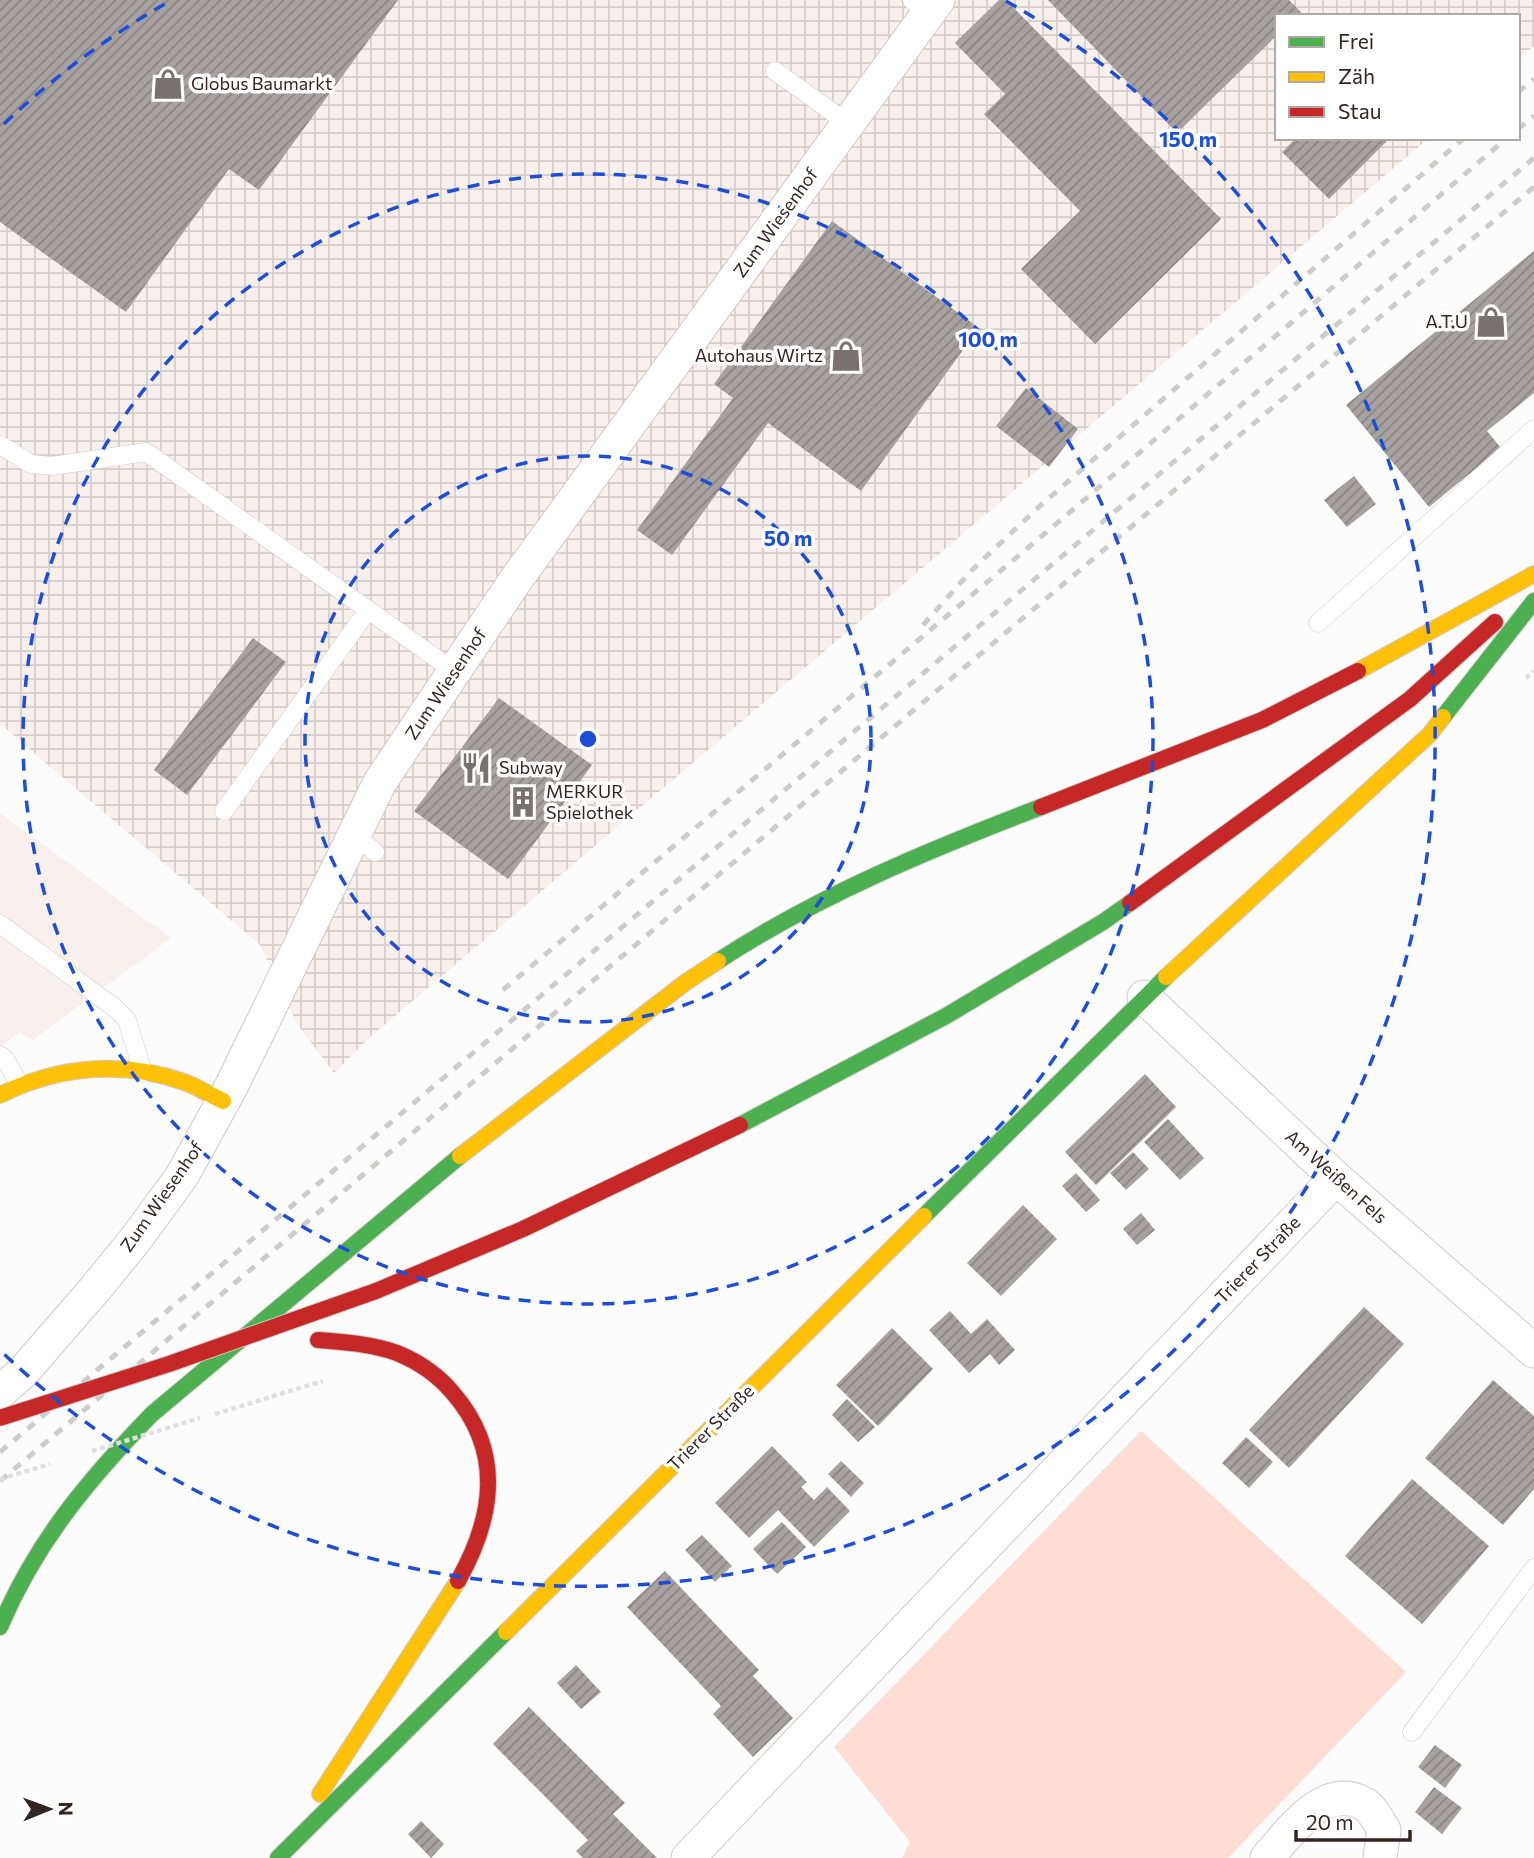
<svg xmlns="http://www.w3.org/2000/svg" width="1534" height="1858" font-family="Commissioner,sans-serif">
	<defs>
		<pattern id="industrial-grid" width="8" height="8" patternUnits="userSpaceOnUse" patternTransform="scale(1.75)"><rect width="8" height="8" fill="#f9f0ed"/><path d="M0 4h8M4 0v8" fill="none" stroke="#d6cecb"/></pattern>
		<pattern id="building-hatch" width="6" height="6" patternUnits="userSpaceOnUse" patternTransform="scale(1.75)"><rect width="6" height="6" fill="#a7a2a0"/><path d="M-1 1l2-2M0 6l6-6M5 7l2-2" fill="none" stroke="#898482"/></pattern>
	</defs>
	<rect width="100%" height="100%" fill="#fcfcfc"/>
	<path fill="#f9f0ed" d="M0 813 171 938 33 1040 19 1032 0 1048Z"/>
	<path fill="url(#industrial-grid)" d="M0 0H1534V46L1518 60V16H1277V138H1429L370 1037 334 1073 297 1024 260 945 0 724Z"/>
	<path fill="#fdddd4" d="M1141 1431 1406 1672 1228 1858H902L910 1842 834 1747Z"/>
	<path fill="url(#building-hatch)" d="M0 0H398L259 190 229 169 126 312 0 222Z
		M999 0H1006L1221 219 1095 344 1021 269 1080 211 984 114 1005 94 955 43Z
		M1048 0H1289L1301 12 1296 16H1277V35L1177 133Z
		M1296 138H1390L1329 199 1282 152Z
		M832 221 979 328 861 491 768 423 672 555 637 530 733 398 714 384Z
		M1534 251V393L1487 431 1501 448 1429 507 1346 405Z
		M1026 388 1078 429 1049 467 996 426Z
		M1354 476 1376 504 1347 527 1324 500Z
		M253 638 286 662 187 795 154 770Z
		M499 698 592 765 508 879 414 811Z
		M1145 1074 1176 1107 1096 1185 1065 1152Z
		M1168 1119 1204 1158 1180 1180 1144 1142Z
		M1133 1152 1149 1169 1126 1190 1110 1173Z
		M1076 1173 1100 1200 1086 1212 1062 1186Z
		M1023 1205 1057 1239 1001 1296 967 1263Z
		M1141 1213 1155 1230 1137 1245 1123 1229Z
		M1364 1307 1404 1344 1289 1468 1249 1430Z
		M950 1311 971 1334 987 1319 1015 1350 999 1365 990 1354 969 1373 929 1330Z
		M892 1328 933 1369 878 1426 836 1385Z
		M1493 1380 1534 1416V1489L1503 1525 1425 1458Z
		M847 1399 875 1427 858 1442 832 1415Z
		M1246 1437 1273 1462 1249 1488 1222 1463Z
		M772 1446 807 1482 801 1487 814 1500 827 1487 850 1511 814 1547 778 1510 749 1538 715 1503Z
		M841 1461 864 1483 851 1497 828 1474Z
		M1412 1479 1489 1546 1422 1624 1345 1556Z
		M782 1522 806 1547 777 1574 753 1549Z
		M702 1535 732 1566 715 1582 685 1550Z
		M665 1571 759 1670 753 1676 793 1718 753 1757 713 1714 721 1706 627 1607Z
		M576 1665 601 1692 581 1709 557 1683Z
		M529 1707 625 1803 613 1814 657 1858H583L576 1851 588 1840 493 1744Z
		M1435 1745 1462 1765 1445 1788 1418 1767Z
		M1434 1787 1462 1808 1442 1834 1415 1812Z
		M421 1821 444 1844 431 1858 408 1834Z"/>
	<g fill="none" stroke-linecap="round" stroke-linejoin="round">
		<defs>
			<path id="lane" d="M912 0 929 13
				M775 71 849 124
				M0 445 31 464 52 466 146 452 454 671
				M1318 623 1534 429
				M224 811 368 610
				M354 835 375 852
				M0 924 115 1008 127 1020 143 1072
				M0 1055 5 1059 20 1085
				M1412 1732 1534 1568"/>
			<path id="street" d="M1144 997 1336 1178 1534 1351
				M0 1392 23 1372 95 1289 135 1240 182 1176 232 1085 380 782 515 581 938 0
				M688 1858 1336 1178
				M1267 1858C1290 1832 1325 1781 1364 1804 1372 1808 1379 1822 1384 1830L1380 1858"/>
			<path id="fast" d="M1443 717 1534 601
				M718 961C819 895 929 850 1041 807
				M740 1125 946 1016 1103 922 1130 903
				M924 1216 1166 977
				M0 1627C36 1542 88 1480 152 1414L460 1156
				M278 1858 506 1632"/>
			<path id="slow" d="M1358 671 1534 574
				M1166 977 1430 734 1443 717
				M0 1095C58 1066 123 1060 184 1082 198 1087 210 1095 223 1101
				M460 1156 686 982 718 961
				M506 1632 924 1216
				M320 1794 458 1581"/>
			<path id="jam" d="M1041 807 1262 720 1358 671
				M1130 903 1410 699 1495 622
				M376 1291 523 1229 740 1125
				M318 1340C345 1342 372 1344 397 1353 419 1362 438 1375 453 1393 504 1452 494 1517 458 1581"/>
		</defs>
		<use href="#lane" stroke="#d0cac9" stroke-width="19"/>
		<use href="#street" stroke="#d0cac9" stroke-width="35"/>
		<use href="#fast" stroke="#d0cac9" stroke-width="18"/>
		<use href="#slow" stroke="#d0cac9" stroke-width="18"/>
		<use href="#jam" stroke="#d0cac9" stroke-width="18"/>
		<path stroke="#e1e0e0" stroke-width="4.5" stroke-dasharray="5 3.5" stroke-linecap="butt" d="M1526 678 1534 671
			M215 1414 323 1381"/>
		<use href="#lane" stroke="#fff" stroke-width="18"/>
		<use href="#street" stroke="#fff" stroke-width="33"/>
		<use href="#fast" stroke="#4caf50" stroke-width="16"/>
		<use href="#slow" stroke="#ffc107" stroke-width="16"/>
		<use href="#jam" stroke="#c62828" stroke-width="16"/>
		<path stroke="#cccccb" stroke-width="5" stroke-dasharray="9 9" stroke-linecap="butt" d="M1518 92 1534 79
			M1518 129 1534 116
			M923 625 972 570 1041 505 1464 138
			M503 990 1049 530 1507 138
			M0 1452 1534 158
			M0 1481 1534 187"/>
		<defs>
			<path id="jam-bridge" d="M0 1418 169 1364 376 1291"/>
		</defs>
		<use href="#jam-bridge" stroke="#d0cac9" stroke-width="18" stroke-linecap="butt"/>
		<path stroke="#e1e0e0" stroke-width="4.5" stroke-dasharray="5 3.5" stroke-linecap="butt" d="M92 1451 200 1418
			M0 1479 50 1464"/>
		<use href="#jam-bridge" stroke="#c62828" stroke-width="16"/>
	</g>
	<g fill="none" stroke="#1d4ed8" stroke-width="3.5" stroke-dasharray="12 9">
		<circle cx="588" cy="739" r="283"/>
		<circle cx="588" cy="739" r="565"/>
		<path d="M4 124A848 848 0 0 1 170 1M1006 1A848 848 0 1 1 4 1354"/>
	</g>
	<defs>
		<symbol id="shop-bare" viewBox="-9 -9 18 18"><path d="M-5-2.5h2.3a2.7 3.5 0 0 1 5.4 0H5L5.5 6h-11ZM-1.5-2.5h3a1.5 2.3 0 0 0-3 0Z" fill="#79716e" stroke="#fff" stroke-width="2.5" paint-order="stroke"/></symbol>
		<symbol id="restaurant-bare" viewBox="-9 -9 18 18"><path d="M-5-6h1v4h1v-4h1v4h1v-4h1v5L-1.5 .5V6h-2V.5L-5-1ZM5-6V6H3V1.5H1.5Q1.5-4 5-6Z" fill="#79716e" stroke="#fff" stroke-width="2.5" paint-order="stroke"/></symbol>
		<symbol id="building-bare" viewBox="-9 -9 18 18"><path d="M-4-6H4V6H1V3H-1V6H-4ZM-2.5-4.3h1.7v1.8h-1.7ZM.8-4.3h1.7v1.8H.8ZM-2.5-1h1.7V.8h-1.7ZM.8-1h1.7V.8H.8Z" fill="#79716e" stroke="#fff" stroke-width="2.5" paint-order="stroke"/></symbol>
	</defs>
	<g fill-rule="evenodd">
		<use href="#shop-bare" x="146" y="62" width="44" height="44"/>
		<use href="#shop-bare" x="1469" y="300" width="44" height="44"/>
		<use href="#shop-bare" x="824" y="334" width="44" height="44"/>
		<use href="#restaurant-bare" x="454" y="746" width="44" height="44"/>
		<use href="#building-bare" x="501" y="780" width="44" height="44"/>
	</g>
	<g text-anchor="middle" stroke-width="7" stroke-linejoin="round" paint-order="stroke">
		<g font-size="18" fill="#322622" stroke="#fff" text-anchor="start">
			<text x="191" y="90">Globus Baumarkt</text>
			<text x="1468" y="328" text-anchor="end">A.T.U</text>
			<text x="823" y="362" text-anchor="end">Autohaus Wirtz</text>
			<text x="499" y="774">Subway</text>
			<text x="546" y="798">MERKUR<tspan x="546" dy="21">Spielothek</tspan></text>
		</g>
		<g font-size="18" fill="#322622" stroke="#fff">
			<text transform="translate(776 223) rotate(-54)" y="6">Zum Wiesenhof</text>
			<text transform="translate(446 684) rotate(-56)" y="6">Zum Wiesenhof</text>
			<text transform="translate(1336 1177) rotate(42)" y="6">Am Weißen Fels</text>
			<text transform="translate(162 1197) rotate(-55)" y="6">Zum Wiesenhof</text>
			<text transform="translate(1258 1260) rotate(-46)" y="6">Trierer Straße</text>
			<text transform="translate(711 1428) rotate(-45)" y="6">Trierer Straße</text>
		</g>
	</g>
	<circle cx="588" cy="739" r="10" fill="#1d4ed8" stroke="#fff" stroke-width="3.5"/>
	<g font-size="21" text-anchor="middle" font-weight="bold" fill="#1d4ed8" stroke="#fff" stroke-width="7" stroke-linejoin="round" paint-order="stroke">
		<text x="1188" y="147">150 m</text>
		<text x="988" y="347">100 m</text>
		<text x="788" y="546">50 m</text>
	</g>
	<rect x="1275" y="14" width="245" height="126" fill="#ffffff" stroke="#ada8a7" stroke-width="2"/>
	<rect x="1289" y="37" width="35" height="10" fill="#4caf50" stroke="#ada8a7" stroke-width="2"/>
	<text x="1338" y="49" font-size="21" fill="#322622">Frei</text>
	<rect x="1289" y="72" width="35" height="10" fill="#ffc107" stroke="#ada8a7" stroke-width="2"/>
	<text x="1338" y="84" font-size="21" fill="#322622">Zäh</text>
	<rect x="1289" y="107" width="35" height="10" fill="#c62828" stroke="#ada8a7" stroke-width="2"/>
	<text x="1338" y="119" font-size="21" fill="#322622">Stau</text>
	<g transform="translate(49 1809) rotate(89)" stroke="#ffffff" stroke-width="5" paint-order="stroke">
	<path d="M0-5L12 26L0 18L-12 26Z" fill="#322622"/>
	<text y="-10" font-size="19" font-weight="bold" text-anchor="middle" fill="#322622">N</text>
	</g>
	<path d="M1296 1830v10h114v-10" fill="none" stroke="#322622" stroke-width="3.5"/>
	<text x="1306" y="1830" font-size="21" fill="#322622" stroke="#ffffff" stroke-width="5" paint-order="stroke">20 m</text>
</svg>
